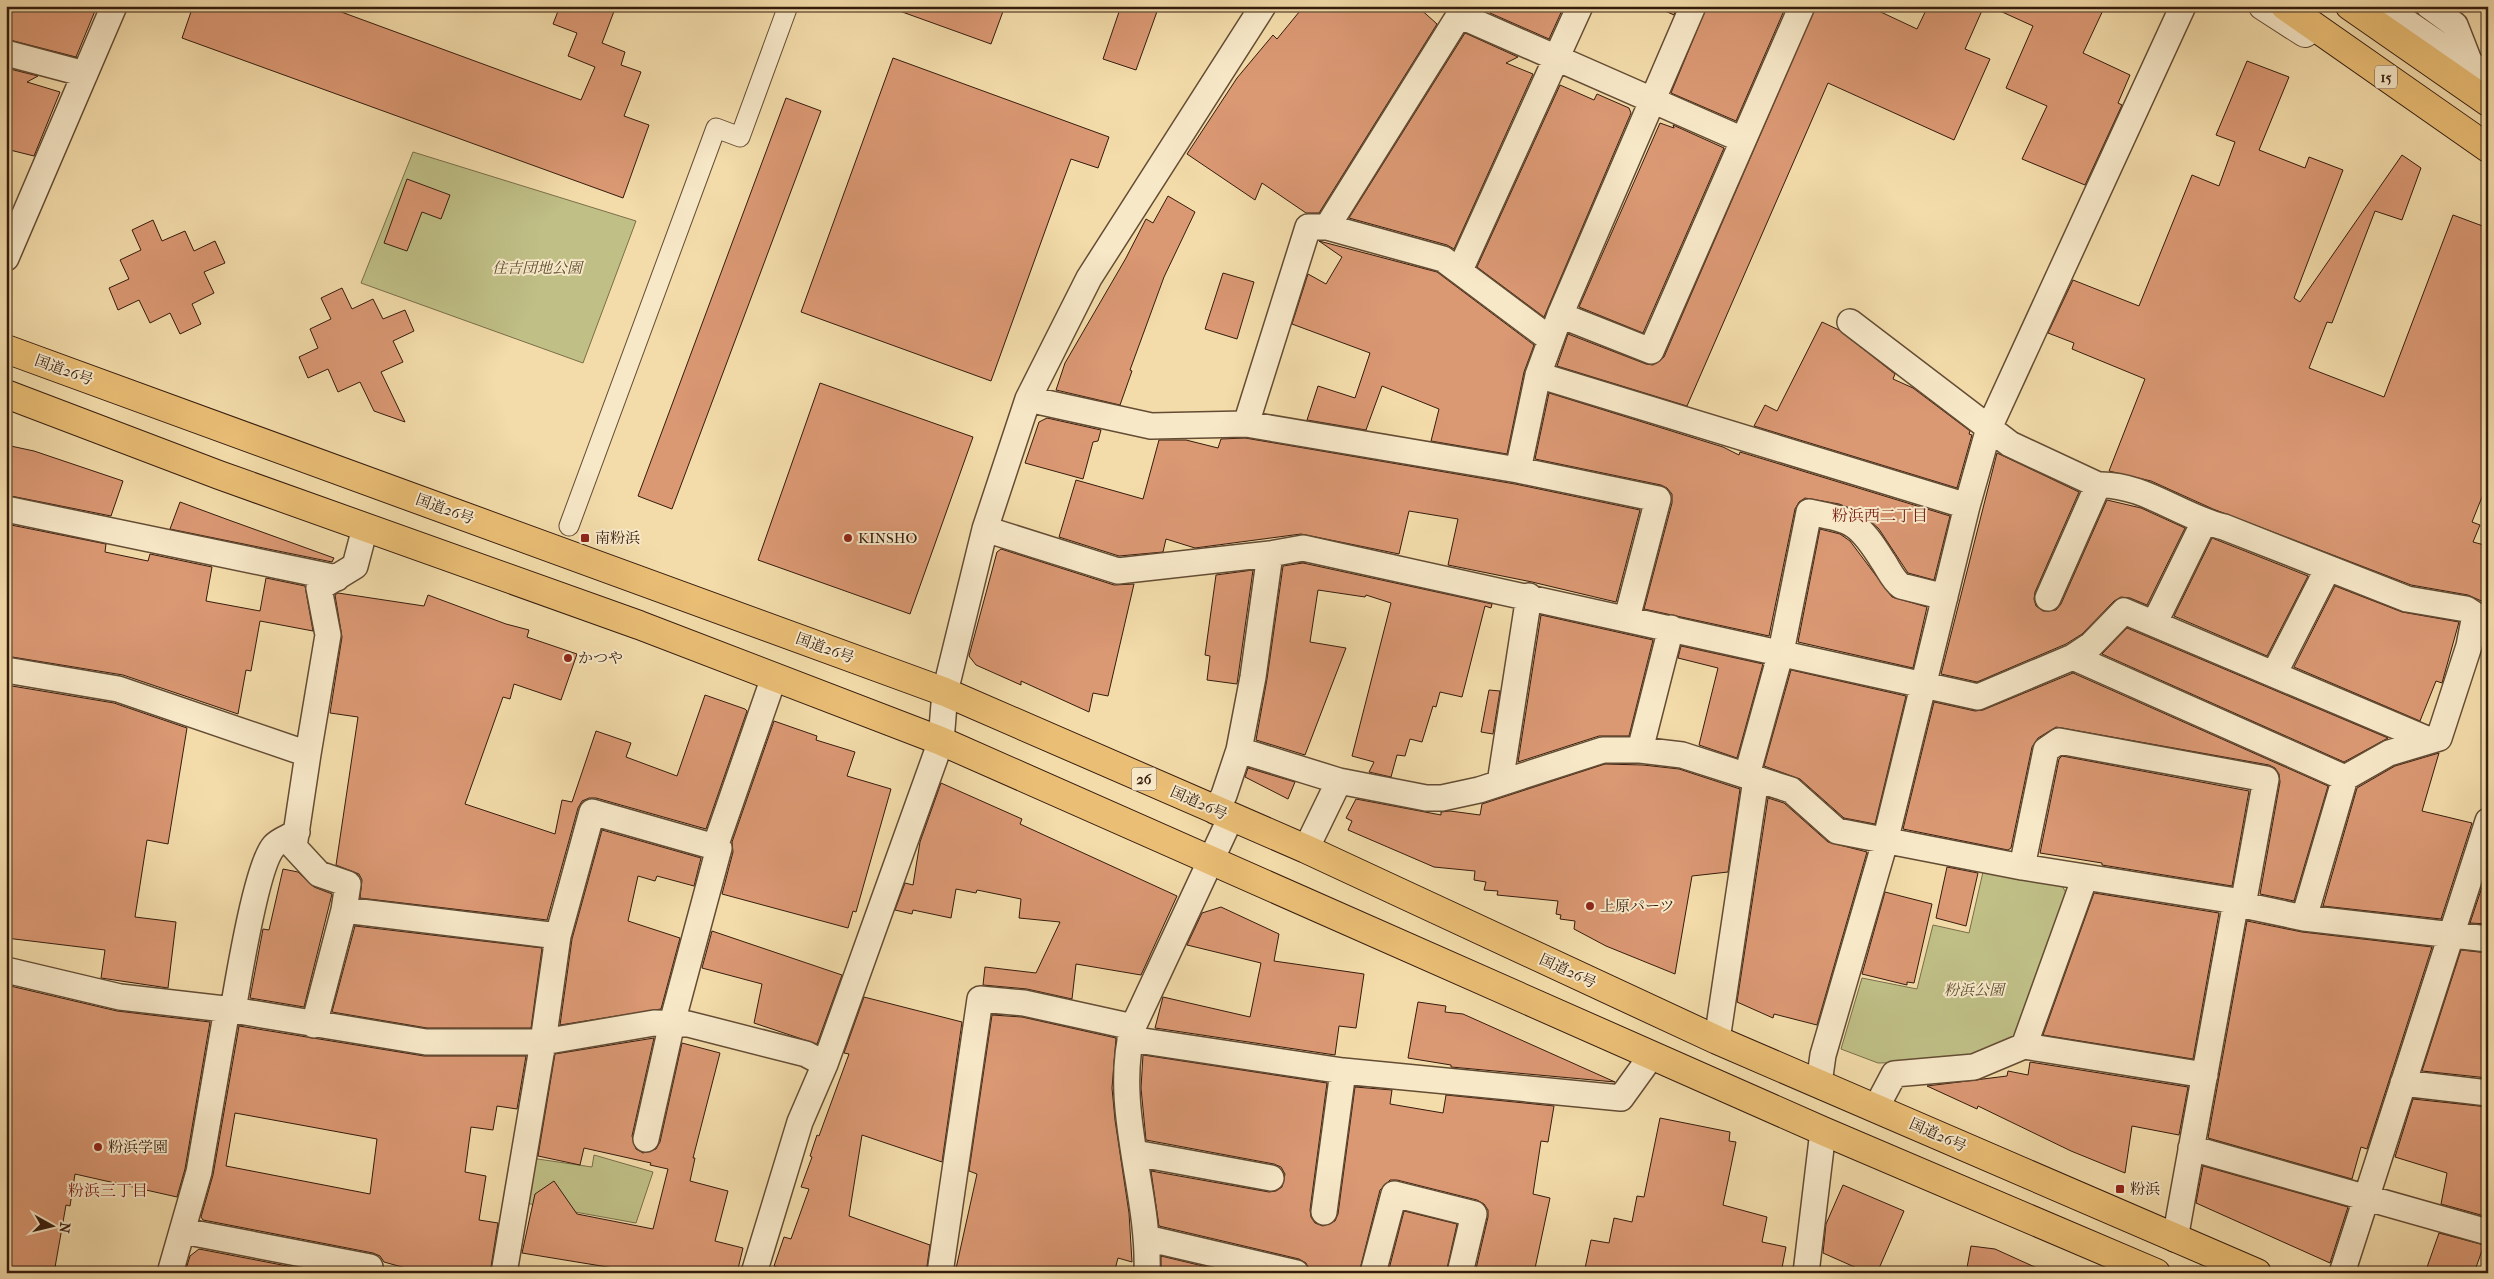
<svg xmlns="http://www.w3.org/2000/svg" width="2494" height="1279" font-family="'IM FELL French Canon','Noto Serif JP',serif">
	<rect width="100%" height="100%" fill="#f3dcaa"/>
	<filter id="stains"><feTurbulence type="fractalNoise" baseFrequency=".004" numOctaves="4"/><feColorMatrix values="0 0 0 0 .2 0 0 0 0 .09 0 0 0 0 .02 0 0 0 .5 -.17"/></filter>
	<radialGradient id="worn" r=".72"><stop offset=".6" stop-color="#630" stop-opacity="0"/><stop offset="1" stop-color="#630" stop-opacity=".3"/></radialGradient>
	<path fill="#bfbf86" stroke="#7a6e4a" d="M413 152 636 221 583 363 361 283Z
		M1983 872 2061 884 2068 896 2014 1044 1960 1061 1878 1063 1841 1049 1862 978 1917 989 1933 925 1969 933Z
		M594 1155 653 1172 636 1223 525 1203 531 1158 592 1167Z"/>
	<path fill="#da9873" stroke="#351c0d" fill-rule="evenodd" d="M6 6H97L76 57 6 39Z
		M193 6H325L581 100 595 67 568 56 577 33 553 24 560 6H616L602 43 625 52 621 65 641 72 624 116 649 125 623 198 182 38Z
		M895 6H1005L991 44 894 9Z
		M1121 6H1159L1136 70 1103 59Z
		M1304 6H1417L1437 24 1319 213H1306L1262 183 1255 200 1187 154 1237 78 1273 35 1277 39Z
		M1492 6H1564L1549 39 1490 13Z
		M1654 6H1677L1674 15Z
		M1707 6H1786L1736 121 1671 93Z
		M1816 6H1868L1917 29 1928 6H1984L1965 49 1990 59 1954 140 1828 83 1687 406 1557 366 1568 334 1646 364 1653 365 1664 357Z
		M1989 6H2105L2083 53 2130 75 2118 103 2122 105 2085 185 2022 159 2047 106 2006 88 2033 26Z
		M1465 33 1518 57 1506 63 1533 74 1454 249 1447 245 1349 218Z
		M893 58 1109 137 1098 168 1071 159 991 381 801 312Z
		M2247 61 2289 77 2259 150 2305 168 2309 157 2343 170 2294 298 2300 302 2402 155 2421 168 2402 220 2375 211 2332 323 2327 322 2309 368 2384 397 2453 215 2488 228V482L2472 522 2480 525 2473 542 2488 546V604L2468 595 2411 585 2213 509 2151 481 2109 471 2145 379 2072 349 2074 343 2048 333 2073 280 2139 306 2192 175 2219 186 2235 142 2216 135Z
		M6 68 38 76 27 82 60 92 34 156 6 149Z
		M1560 85 1594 100 1597 94 1629 108 1631 113 1544 317 1477 267Z
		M786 98 821 111 672 509 638 496Z
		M1660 123 1674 128 1673 125 1724 148 1643 333 1579 307Z
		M407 179 450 195 441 219 422 212 407 251 384 243Z
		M1168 196 1195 212 1164 277 1130 370 1132 371 1120 405 1056 390 1065 363 1126 258 1146 219 1153 223Z
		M153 220 162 241 185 231 194 251 215 241 225 263 204 272 214 293 192 304 201 324 180 334 170 313 150 323 139 300 118 310 109 288 129 279 120 260 141 250 132 230Z
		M1319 241 1437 272 1534 345 1524 372 1507 454 1431 441 1439 409 1382 386 1366 430 1307 420 1318 386 1355 398 1370 353 1292 324 1308 274 1326 284 1342 257Z
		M1223 273 1254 282 1237 339 1205 329Z
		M342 288 352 309 373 299 383 319 405 310 414 331 393 341 403 362 381 372 405 422 374 411 360 382 338 392 328 369 308 378 299 357 318 348 310 329 331 319 321 298Z
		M1822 322 1839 330 1895 374 1893 379 1913 388 1970 431 1969 434 1972 435 1957 488 1754 426 1765 405 1777 411Z
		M820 383 973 437 910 614 758 560Z
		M1549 393 1723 447 1739 455 1740 452 1950 516 1934 580 1908 573 1879 529 1860 512 1839 504 1805 498 1799 502 1795 509 1769 636 1644 609 1672 503V494L1667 488 1661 485 1535 459Z
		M1047 418 1101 430 1098 441 1093 442 1083 479 1025 463 1039 422Z
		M1245 438 1515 484 1640 510 1616 602 1532 582 1448 565 1458 519 1409 511 1399 554 1301 534 1195 548 1166 539 1163 552 1119 556 1059 537 1076 480 1143 499 1159 440H1186L1218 448 1221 439Z
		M6 445 34 451 123 481 111 516 6 495Z
		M1997 453 2079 492 2035 592 2034 599 2036 606 2043 611 2056 610 2061 604 2107 500 2141 508 2185 528 2147 605 2130 598 2121 597 2114 601 2082 634 2066 644 1977 682 1941 674Z
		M180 502 226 519 334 558 332 562 170 529Z
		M6 524 106 544 105 552 148 561 150 554 212 567 206 601 260 611 266 578 305 586 313 631 260 621 251 671 246 670 238 714 123 675 6 656Z
		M1820 529 1840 534 1850 541 1892 597 1927 607 1913 668 1798 642Z
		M2212 538 2308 576 2267 656 2174 616Z
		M1001 549 1114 585 1134 584 1108 696 1093 693 1089 712 1021 681V685L976 665 969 656 997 552Z
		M1303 563 1492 604 1491 608 1485 606 1462 697 1440 692 1436 707 1433 706 1422 742 1410 739 1405 756 1397 755 1391 777 1369 772 1374 762 1352 756 1391 603 1366 595 1365 597 1318 590 1310 642 1346 648 1305 755 1256 740 1267 679 1283 566Z
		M1253 570 1237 684 1207 680 1210 656 1205 655 1216 575Z
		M2335 586 2402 612 2459 622 2442 683 2436 681 2420 721 2294 667Z
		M338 593 424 606 428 595 506 624 529 630 527 637 577 654 561 700 514 684 510 699 503 697 465 804 555 834 562 800 572 802 596 731 631 743 626 757 677 776 705 695 745 709 747 711 706 829 596 798H589L582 801 578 808 547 920 360 898 362 880 359 874 336 865 358 717 330 713 342 637 335 595Z
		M1541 615 1653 640 1629 736H1599L1518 762Z
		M2127 628 2388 738 2344 762 2102 654Z
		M1681 646 1763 664 1737 758 1699 745 1718 668 1678 658Z
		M1791 670 1906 696 1875 824 1844 818 1800 779 1764 766Z
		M2073 673 2328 786 2294 901 2260 894 2280 782 2279 774 2275 768 2269 765 2056 727 2038 738 2032 747 2011 848 2008 850 1903 829 1934 702 1975 711 1983 710Z
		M6 685 114 703 187 728 168 844 147 840 135 917 176 922 168 988 101 978 105 950 6 938Z
		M1489 690 1500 691 1493 734 1481 732Z
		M774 721 817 736 816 740 855 752 847 776 891 789 856 912 853 911 848 928 722 894 733 852 732 842Z
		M2439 753 2422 811 2472 823 2441 919 2323 906 2357 788 2395 766Z
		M2062 756 2249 791 2232 886 2102 865V863L2040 853 2059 759Z
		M1605 764 1643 765 1679 769 1740 789 1728 872 1692 876 1675 974 1606 946 1574 929 1575 921 1560 919 1561 915 1556 914 1558 901 1497 895 1498 891 1484 890 1486 882 1474 880 1475 871 1434 867 1348 830 1352 821 1346 818 1356 799 1441 815V812L1450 811 1480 815 1482 804Z
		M1248 768 1295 782 1288 799 1245 777Z
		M941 783 1022 819 1020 824 1177 896 1141 975 1076 964 1072 999 1027 989 983 985 985 967 1036 973 1060 922 1019 918 1021 899 977 890 976 893 956 889 951 918 913 910 912 914 895 910 905 883 913 885 920 842Z
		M1768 798 1784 803 1828 842 1867 852 1817 1025 1774 1014 1773 1018 1737 1002Z
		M602 830 701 858 694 886 657 876 655 881 638 876 628 921 680 938 661 1009 560 1025 572 939Z
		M1947 867 1978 873 1966 926 1936 918Z
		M283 869 298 872 314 887 332 894 304 1007 250 998 263 929 269 930Z
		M2488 869V924L2470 923Z
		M1885 892 1932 904 1914 983 1907 982V985L1862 974Z
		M2094 893 2219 913 2193 1059 2043 1035Z
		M1221 907 1279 934 1274 961 1364 974 1356 1028 1339 1026 1335 1055 1155 1028 1163 997 1250 1017 1261 963 1187 945 1202 913Z
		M2247 921 2302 932 2432 947 2367 1149 2361 1147 2352 1179 2208 1138Z
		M355 926 542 948 531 1028H427L332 1012Z
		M712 931 842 975 817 1044 754 1023 762 984 702 968Z
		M2461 950 2488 953V1078L2422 1071Z
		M6 985 117 1011 210 1022 185 1169 177 1197 75 1174 70 1206 66 1205 54 1273H6Z
		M864 997 962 1022 942 1162 862 1135 849 1216 930 1245 926 1273H793L774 1266 784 1237 791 1239 809 1189 801 1187 812 1157 810 1156 817 1135 819 1136 849 1054 844 1053Z
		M1418 1002 1446 1006 1445 1012 1463 1014 1615 1082 1451 1067V1065L1408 1058Z
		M992 1015 1022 1017 1116 1038 1112 1088 1115 1120 1129 1213 1132 1262 1118 1258 1114 1273H955L977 1174 969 1171Z
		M239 1026 424 1056H526L517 1109 497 1106 493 1130 471 1127 465 1172 486 1176 479 1220 498 1223 490 1273H441L402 1267 384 1262 380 1256 373 1253 203 1220 201 1217 213 1175ZM235 1113 377 1139 370 1194 226 1166Z
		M654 1038 632 1136 636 1149 643 1153 656 1149 660 1142 682 1043 720 1053 693 1158H695L690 1181 728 1191 715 1241 743 1248 737 1273H644L522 1253 535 1194 554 1181 577 1214 653 1229 668 1169 650 1165 651 1163 584 1148 580 1165 538 1156 555 1054Z
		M1143 1055 1327 1083 1310 1210 1311 1217 1315 1223 1323 1226 1335 1221 1338 1214 1355 1087 1392 1090 1390 1104 1443 1113 1446 1095 1554 1106 1548 1142 1541 1141 1533 1194 1550 1198 1534 1273H1475L1488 1217V1210L1484 1204 1477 1200 1397 1180H1390L1380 1190 1359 1273H1310L1306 1263 1299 1259 1159 1226 1151 1171 1269 1192 1276 1191 1282 1187 1285 1174 1281 1167 1274 1164 1146 1140 1141 1088Z
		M2030 1062 2188 1087 2179 1135 2132 1126 2125 1173 2071 1151 1978 1106 1977 1109 1927 1086 2007 1076 2008 1071 2028 1075Z
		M2413 1099 2488 1107V1217L2441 1204 2447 1173 2395 1157Z
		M1660 1118 1730 1132 1729 1141 1736 1142 1723 1205 1767 1217 1762 1242 1786 1247 1781 1273H1584L1591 1240 1609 1243 1614 1218 1632 1222 1637 1196 1644 1197Z
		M2203 1166 2348 1207 2330 1263 2196 1203Z
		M1843 1185 1904 1211 1877 1273H1868L1823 1253 1826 1224Z
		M1404 1211 1457 1224 1446 1273H1388Z
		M2439 1233 2484 1245 2474 1273H2425Z
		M1971 1246 1995 1249 2048 1273H1966Z
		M199 1249 313 1271V1273H206L186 1269 190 1256Z
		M1161 1256 1232 1273H1161Z"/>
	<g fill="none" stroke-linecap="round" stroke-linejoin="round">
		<defs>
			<path id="pedestrian" d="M569 526 716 128 740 137 788 6"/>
			<path id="minor" d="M2383 6 2471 66
				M2429 6 2455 25 2471 66
				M1461 16 1743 140
				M6 53 85 74
				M1327 227 1465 6
				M6 258 114 6
				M1460 270 1580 6
				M1560 315 1693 6
				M1850 322 2010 444 2098 485C2143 483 2181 517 2224 527L2407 599 2466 609 2475 615 2488 619
				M1538 375 1967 506
				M1028 399 1151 426 1246 424 1308 227H1327L1443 259 1550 339
				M1246 424 1518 470 1658 499 1627 618
				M1518 470 1538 375 1560 315 1651 351 1802 6
				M6 509 337 578
				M985 529 1118 571 1270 554 1303 548 1978 697 2073 657 2091 645 2124 611 2429 740
				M1270 554 1253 677 1239 750 1339 781
				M2048 598 2098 485
				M2155 622 2204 522
				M2073 657 2345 778
				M6 670 118 689 308 754 294 847 319 874 348 884 344 910 314 1025
				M2274 674 2328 568
				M1640 750 1671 628
				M308 754 328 635 319 588 355 566 365 528
				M1747 775 1781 652 1809 512C1853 521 1858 521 1883 561 1889 570 1893 580 1901 586L1945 597
				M1500 783 1529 596
				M1215 811 1224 795 1239 750
				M1306 849 1339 781 1426 798H1442L1479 790 1603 750H1640L1682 755 1791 790 1837 831 2022 867 2236 901 2243 905 2304 918 2488 939
				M2022 867 2046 750 2059 741 2266 779 2243 905
				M344 910 558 936
				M2304 918 2345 778 2389 753 2439 738 2469 646 2475 615
				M6 970 120 997 233 1010 426 1042H543L654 1023 688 1024 806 1054 825 1064
				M233 1010C238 981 257 864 274 846 279 840 290 837 297 832
				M1130 1039 1343 1071 1621 1098 1652 1055
				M1717 1040 1756 779
				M2024 1046 2205 1075
				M1819 1083 1823 1055 1885 842 1967 506 1989 428 2183 6
				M2403 1083 2488 1093
				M1876 1108 1894 1074 1974 1067 2024 1046 2085 877
				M646 1139 672 1023 719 848 715 847 774 677
				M2191 1148 2484 1231
				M1135 1153 1271 1178
				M1324 1212 1343 1071
				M183 1231 370 1267
				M1146 1238 1296 1273
				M2175 1239 2236 901
				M170 1273 199 1172 227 1009
				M504 1273 543 1042 558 936 592 812 715 847
				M754 1273 800 1122 825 1064 941 741 945 692 985 529 1028 399 1089 278 1263 6
				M940 1273 980 999 1024 1003 1133 1027
				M1147 1273C1150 1191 1112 1108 1133 1027L1231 817
				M1373 1273 1394 1194 1474 1214 1460 1273
				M1806 1273 1823 1131
				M2342 1273 2488 821"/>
			<path id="tertiary" d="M2263 6 2305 33
				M2471 66 2488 76"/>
			<path id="trunk" d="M6 349 945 692 1306 849 1717 1040 2257 1273
				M6 394 219 475 639 625 941 741 1823 1131 2156 1273"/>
			<path id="motorway" d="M2285 6 2488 148
				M2350 6 2488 102"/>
		</defs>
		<use href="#pedestrian" stroke="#644c34" stroke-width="21"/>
		<use href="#minor" stroke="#644c34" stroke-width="28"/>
		<use href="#tertiary" stroke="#644c34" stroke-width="30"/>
		<use href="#trunk" stroke="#351c0d" stroke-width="30"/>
		<use href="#motorway" stroke="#351c0d" stroke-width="30"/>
		<use href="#pedestrian" stroke="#f7e8c8" stroke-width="19"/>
		<use href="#minor" stroke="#f7e8c8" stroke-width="25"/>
		<use href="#tertiary" stroke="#f7e8c8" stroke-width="28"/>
		<use href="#trunk" stroke="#eabe75" stroke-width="28"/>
		<use href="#motorway" stroke="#eabe75" stroke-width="28"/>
	</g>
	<g fill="#8f2418" stroke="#f7e8c8" stroke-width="2">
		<rect x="580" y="533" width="10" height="10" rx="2.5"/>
		<circle cx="848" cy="538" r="5"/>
		<circle cx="568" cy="658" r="5"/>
		<circle cx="1590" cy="906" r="5"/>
		<circle cx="98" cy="1147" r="5"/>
		<rect x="2115" y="1184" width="10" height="10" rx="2.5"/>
	</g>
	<g text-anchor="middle" stroke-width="4" stroke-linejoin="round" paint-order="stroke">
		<g fill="#f7e8c8" stroke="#6f5945" stroke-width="1">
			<rect x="2375" y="65.5" width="22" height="23" rx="4"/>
			<rect x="1131.5" y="767.5" width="25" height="23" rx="4"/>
		</g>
		<g font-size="14" font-weight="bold" fill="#351c0d">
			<text x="2386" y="82">15</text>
			<text x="1144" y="784">26</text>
		</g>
		<g font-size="15" font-style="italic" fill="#5e4d31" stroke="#f7e8c8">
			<text x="537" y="273">住吉団地公園</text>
			<text x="1974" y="995">粉浜公園</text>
		</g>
		<g font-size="15" fill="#351c0d" stroke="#f7e8c8">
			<text transform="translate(64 370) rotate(20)" y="5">国道26号</text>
			<text transform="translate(445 509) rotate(20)" y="5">国道26号</text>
			<text transform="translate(825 648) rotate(20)" y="5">国道26号</text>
			<text transform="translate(1199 803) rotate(24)" y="5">国道26号</text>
			<text transform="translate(1568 971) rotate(25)" y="5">国道26号</text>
			<text transform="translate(1938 1135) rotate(24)" y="5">国道26号</text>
		</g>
		<g font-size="15" fill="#351c0d" stroke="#f7e8c8" text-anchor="start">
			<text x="595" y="543">南粉浜</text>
			<text x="858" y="543">KINSHO</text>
			<text x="578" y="663">かつや</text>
			<text x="1600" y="911">上原パーツ</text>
			<text x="108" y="1152">粉浜学園</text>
			<text x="2130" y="1194">粉浜</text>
		</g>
		<g font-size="16" fill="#7a1f14" stroke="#f7e8c8">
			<text x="1880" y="521">粉浜西二丁目</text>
			<text x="108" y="1196">粉浜三丁目</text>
		</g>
	</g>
	<rect width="2494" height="1279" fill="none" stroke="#f3dcaa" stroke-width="25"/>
	<rect x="8" y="8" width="2479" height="1264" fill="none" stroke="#351c0d" stroke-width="2.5"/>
	<rect x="12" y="12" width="2469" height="1254" fill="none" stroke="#351c0d"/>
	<g transform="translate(52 1226) rotate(98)" stroke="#f7e8c8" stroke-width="4" paint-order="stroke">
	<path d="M0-4L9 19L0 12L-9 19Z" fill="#351c0d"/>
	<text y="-8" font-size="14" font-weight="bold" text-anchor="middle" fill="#351c0d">N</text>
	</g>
	<rect width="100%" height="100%" filter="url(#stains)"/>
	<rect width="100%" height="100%" fill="url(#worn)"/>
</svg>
